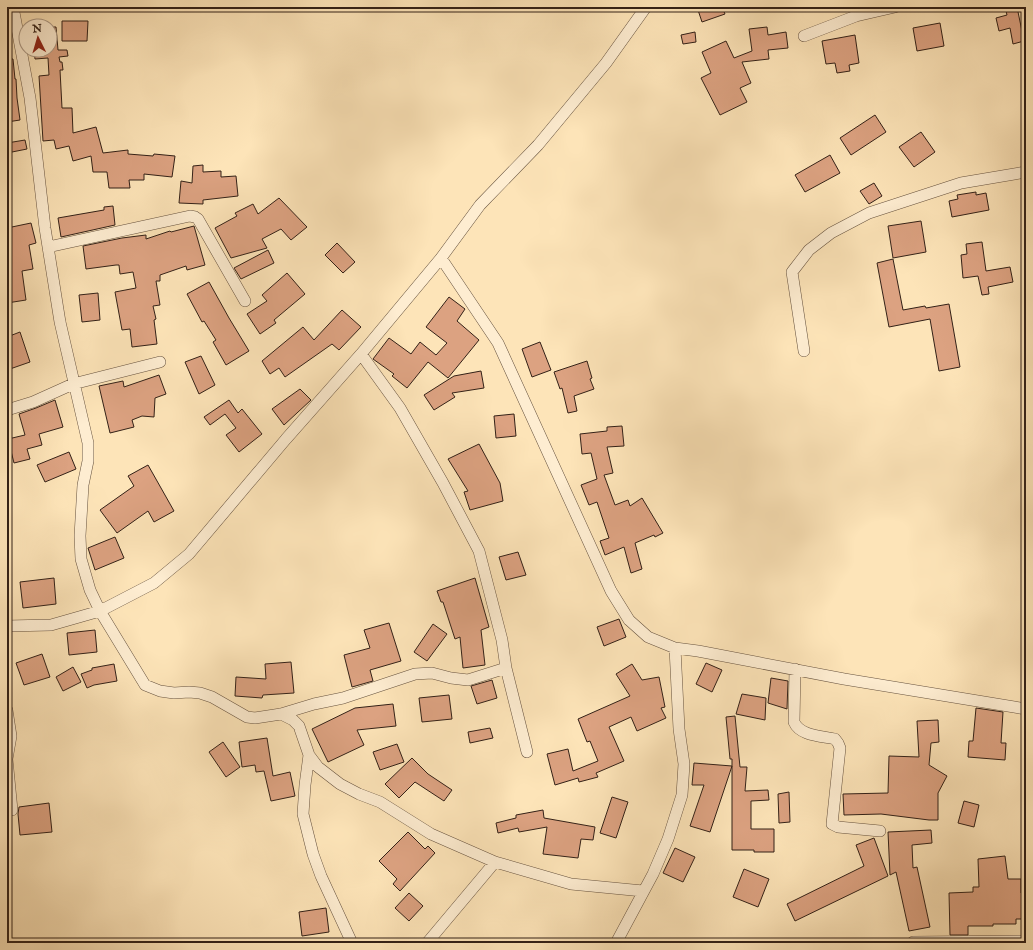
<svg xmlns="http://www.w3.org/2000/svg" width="1033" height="950" font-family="'IM FELL English',serif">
	<rect width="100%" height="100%" fill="#fde4b8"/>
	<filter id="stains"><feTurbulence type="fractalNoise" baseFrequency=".005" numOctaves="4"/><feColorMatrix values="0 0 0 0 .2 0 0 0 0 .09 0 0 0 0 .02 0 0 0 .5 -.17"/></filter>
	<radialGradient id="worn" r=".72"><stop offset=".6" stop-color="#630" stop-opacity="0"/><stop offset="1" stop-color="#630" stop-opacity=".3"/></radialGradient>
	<path fill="#dca281" stroke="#332117" d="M697 7H722L725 14 702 22Z
		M1005 7H1017L1024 41 1013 44 1010 28 999 31 996 18 1007 15Z
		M62 21H88L87 41H62Z
		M940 23 944 46 917 51 913 28Z
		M50 27H56L58 50H67L68 56 59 57 60 62H62L63 70H60L62 108H72L73 133 96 127 103 153 128 150V154L153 156 154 154 175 156 172 177 144 174V180H129L130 188H109L107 172H93L91 156 73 161 69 146 56 149 54 140 43 141 39 76 49 75 48 58 35 59 34 50H50Z
		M767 27 768 35 786 32 788 48 768 50 769 59 742 62 751 83 740 88 747 102 720 115 701 78 711 73 702 52 726 41 734 58 752 51 749 29Z
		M695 32 696 42 683 44 681 35Z
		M855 35 859 63 849 65 850 71 837 73 835 63 826 64 822 41Z
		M7 59H13L15 79H16L17 98 20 120 7 122Z
		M875 115 886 132 851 155 840 138Z
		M921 132 935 152 914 167 899 147Z
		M25 140 27 149 7 153V143Z
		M830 155 840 173 805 192 795 175Z
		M203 165V172L221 171V177L236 176 238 196 203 200V204L179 203 181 181 192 183 193 166Z
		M874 183 882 196 869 204 860 191Z
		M976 192V195L986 193 989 210 952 217 949 201 958 199 957 195Z
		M279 198 307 227 291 240 281 229 262 239 267 248 231 258 215 228 237 216 235 213 253 204 258 214Z
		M113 206 115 225 61 237 58 218 104 210V207Z
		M921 221 926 252 893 258 888 226Z
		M31 223 36 243 29 245 33 269 22 271 26 300 7 303V228Z
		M194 226 205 265 187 270 186 266 160 275V281H156L160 305 153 306 156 319 154 320 157 344 132 347 130 329 122 330 115 292 136 288 133 272 120 274 119 265H116L86 269 83 246 122 238 146 235V239L170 231 171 232Z
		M982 242 986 271 1010 267 1013 282 988 287 989 294 982 295 978 276 963 278 961 255 967 254 966 244Z
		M337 243 355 262 343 273 325 255Z
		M268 250 274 263 241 279 234 268Z
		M893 259 903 310 925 306 926 308 949 304 960 367 939 371 930 319 889 327 877 263Z
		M287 273 305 294 274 320 276 323 260 334 247 314 267 301 262 295Z
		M209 282 229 318 249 351 226 365 213 342 216 340 204 321 202 322 187 294Z
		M98 293 100 320 82 322 79 295Z
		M449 297 465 309 457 321 479 340 448 378 428 362 407 388 392 376 394 374 373 359 389 338 411 354 420 342 436 355 447 343 426 327Z
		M342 310 361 327 339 350 332 344 285 377 279 368 270 374 262 361 303 327 314 340Z
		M20 332 30 362 7 370V337Z
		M540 342 551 370 532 377 522 349Z
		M201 356 215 385 199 394 185 362Z
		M587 361 592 378 590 379 594 389 574 396 577 411 568 413 562 388 560 389 554 372Z
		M481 371 484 388 452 393 455 397 434 410 424 395 454 376Z
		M159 375 166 394 155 398 154 417 142 416 132 420 134 427 110 433 99 386 123 381 124 387Z
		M300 389 311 400 284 425 272 409Z
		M55 400 63 427 39 434 42 445 27 449 30 459 14 463 8 439 25 435 19 414 36 408Z
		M229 400 238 413 242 409 262 434 239 452 226 435 236 428 225 414 210 425 204 417Z
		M514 414 516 436 496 438 494 416Z
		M622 426 624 446 607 447 613 473 604 475 615 505 628 500 630 506 642 498 663 533 655 537 654 535 635 543 642 569 631 573 624 547 605 555 600 541 609 538 597 502 589 505 581 485 597 479 591 453 582 454 580 434 607 431V427Z
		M479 444 500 483 503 501 470 510 464 492 468 491 448 459Z
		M69 452 76 469 45 482 37 465Z
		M148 465 174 511 154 522 148 511 117 533 100 510 134 486 128 476Z
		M115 537 124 558 95 570 88 548Z
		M518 552 526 575 506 580 499 557Z
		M54 578 56 604 23 608 20 582Z
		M475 578 489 627 481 630 485 665 463 668 460 637 455 639 443 602H441L437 591Z
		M619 619 626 637 604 646 597 627Z
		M389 623 401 661 370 670 373 681 352 687 344 655 370 648 364 630Z
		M433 624 447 634 427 661 414 652Z
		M95 630 97 652 69 655 67 633Z
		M42 654 50 677 24 685 16 663Z
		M291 662 294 693 263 695 262 698 235 696 236 677 266 679 265 664Z
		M706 663 722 670 712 692 696 684Z
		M114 664 117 681 94 685 87 688 81 674 92 670V668Z
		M632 664 642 680 659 677 665 707 661 708 666 718 637 731 631 717 609 727 624 761 596 773 598 777 579 782 578 778 555 785 547 754 568 749 573 771 598 761 590 741 587 742 578 719 630 696 616 674Z
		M73 667 81 682 63 691 56 677Z
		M771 678 788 681 787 709 768 703Z
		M492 680 497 698 477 704 471 686Z
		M742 694 766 698 765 720 736 714Z
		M449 695 452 719 422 722 419 698Z
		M393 704 396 726 357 730 364 745 328 762 312 729 355 708Z
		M976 708 1003 712 1001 743H1006L1005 760 968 757 969 741H973Z
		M735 716 740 767H747L745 791 768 790 769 800 751 801V829H774V852H754V850H732V766L710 832 690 826 704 785H692L694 763 732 766V759H730L726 717Z
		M938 720 939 742 931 743 929 765 947 776 938 793V820H929L881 814 844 815 843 794 888 793 889 756 919 757 917 721Z
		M490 728 493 738 470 743 468 732Z
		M267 738 273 776 290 772 295 796 271 801 264 771 256 772 255 765 242 767 239 742Z
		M223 742 240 767 226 777 209 752Z
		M397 744 404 762 380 770 373 752Z
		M412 758 428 774 452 790 444 801 415 782 399 798 385 784Z
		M789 792 790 822 779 823 778 794Z
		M612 797 628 802 616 838 600 833Z
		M964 801 979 805 974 827 958 823Z
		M49 803 52 832 20 835 18 814 19 807Z
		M543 810 544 818 595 827 593 840 581 839 578 858 543 854 547 827 519 832 518 828 498 833 496 823 516 818V815Z
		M931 830 932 843 912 845 913 868 917 867 930 927 909 931 896 872 890 875 888 832Z
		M408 832 425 849 428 846 435 853 400 891 393 884 397 879 379 861Z
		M874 838 888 876 795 921 787 904 864 866 856 845Z
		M675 848 695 857 683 882 663 873Z
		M1005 856 1008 879H1021V893H1026V919H1016V924H993V926H968V935H950L949 893 973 892V887H979L978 859Z
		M744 869 769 879 758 907 733 897Z
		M409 893 423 906 409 921 395 908Z
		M326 908 329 932 302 936 299 912Z"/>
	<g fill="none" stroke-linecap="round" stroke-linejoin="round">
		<defs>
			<path id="street" d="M13 7 30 98 45 228 60 322 88 443V461L83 485 80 536 81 559 90 590 100 611 145 685 160 691 174 693 189 692 200 693 212 697 247 717 255 718 281 714 314 704 343 698 415 674 432 673 451 678 468 680 506 668
				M804 36 856 16 895 7
				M48 247 190 216 195 217 198 219 245 301
				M441 258 498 343 611 591 629 620 648 637 675 648 698 651 844 679 1026 709
				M804 351 792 272 809 250 831 233 869 213 961 183 1026 172
				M361 354 400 408 443 483 479 551 502 640 506 668 527 752
				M7 410 33 402 73 384 160 362
				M7 626 51 625 100 611 154 583 189 554 286 439 361 354 441 258 480 205 538 145 606 63 646 7
				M795 669 794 722C800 736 821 736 835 739L838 743 840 748 832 824 838 827 880 831
				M7 710 11 736 7 759 12 810
				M281 714 293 720 299 726 309 755 318 767 340 784 359 794 380 802 431 834 495 862 571 884 643 891
				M309 755 305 785 303 814 313 854 321 876 352 943
				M913 942 1026 941
				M427 943 495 862
				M616 943 653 874 668 839 682 795 684 764 679 729 675 648"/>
		</defs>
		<use href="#street" stroke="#66523f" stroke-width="12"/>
		<use href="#street" stroke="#feedd1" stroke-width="11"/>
	</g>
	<rect width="1033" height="950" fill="none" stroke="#fde4b8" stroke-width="24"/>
	<rect x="8" y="8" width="1017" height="934" fill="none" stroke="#332117" stroke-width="2"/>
	<rect x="12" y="12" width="1009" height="926" fill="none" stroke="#332117"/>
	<g transform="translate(38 38) rotate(355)"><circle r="19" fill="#feedd1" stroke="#ad9b87"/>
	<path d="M0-3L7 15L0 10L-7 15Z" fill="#8f2418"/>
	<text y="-6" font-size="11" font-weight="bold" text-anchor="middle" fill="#332117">N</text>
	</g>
	<rect width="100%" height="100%" filter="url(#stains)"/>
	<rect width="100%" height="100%" fill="url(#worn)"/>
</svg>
